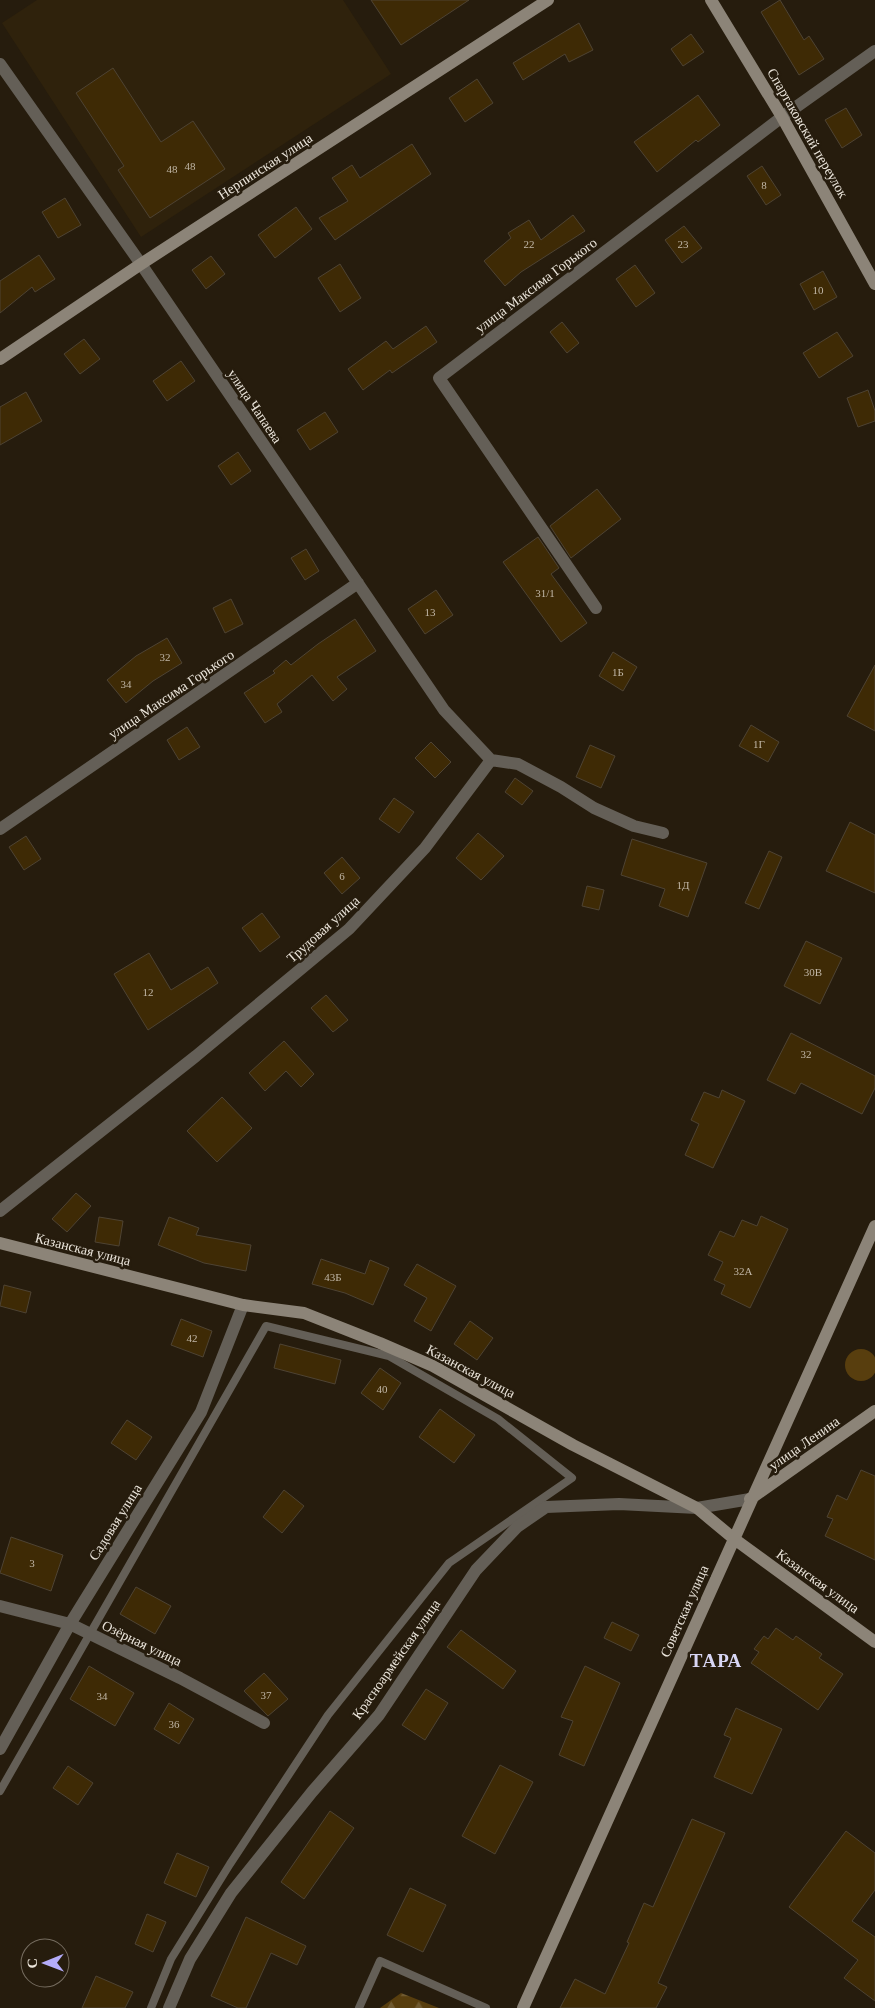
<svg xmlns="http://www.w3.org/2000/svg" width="875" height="2008" font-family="'Times New Roman',serif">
	<defs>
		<pattern id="forest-firs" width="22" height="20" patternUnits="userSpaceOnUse" patternTransform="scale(1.25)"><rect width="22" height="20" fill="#583e0e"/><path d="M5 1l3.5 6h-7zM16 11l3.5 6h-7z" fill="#705a30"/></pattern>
	</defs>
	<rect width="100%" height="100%" fill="#261c0d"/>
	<path fill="#2f220c" d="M37 0H343L391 74 141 237 2 23Z"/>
	<path fill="#583e0e" d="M845 1365a16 16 0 1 1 32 0a16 16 0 1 1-32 0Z"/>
	<path fill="url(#forest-firs)" d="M401 1993 439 2008H380Z"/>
	<path fill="#3e2a05" stroke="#4e4333" d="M371 0H469L401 45Z
		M780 0 804 40 809 36 824 59 799 75 761 12Z
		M579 23 593 50 569 62 565 54 523 80 513 63Z
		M691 34 704 52 683 66 671 49Z
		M113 68 161 142 193 121 225 169 150 218 118 170 124 166 76 93Z
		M477 79 493 103 465 122 449 98Z
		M698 95 720 125 698 142 696 140 657 172 634 142Z
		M846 108 862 135 842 148 825 120Z
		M412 144 431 174 335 240 319 218 348 201 332 178 352 165 360 178Z
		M762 166 781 195 766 205 747 176Z
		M65 198 81 225 58 238 42 212Z
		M296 207 312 229 275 258 258 235Z
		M573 215 585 231 521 272 505 286 484 261 511 238 508 233 529 220 541 240Z
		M684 226 702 248 682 263 665 240Z
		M39 255 55 279 35 292 32 287 0 313V281Z
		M211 256 225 274 206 289 192 270Z
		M340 264 361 298 340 312 318 278Z
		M635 265 655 293 636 307 616 279Z
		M823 271 837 297 814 310 800 284Z
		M562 322 579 343 567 353 550 332Z
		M426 326 437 342 392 373 390 370 363 390 348 369 386 341 393 349Z
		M837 332 853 356 819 378 803 353Z
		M84 339 100 359 80 374 64 354Z
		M181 361 195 381 167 401 153 381Z
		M868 390 875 411V421L858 427 847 398Z
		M26 392 42 421 0 445V407Z
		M325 412 338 432 310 450 297 430Z
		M238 452 251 471 231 485 218 466Z
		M597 489 621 519 571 558 550 526Z
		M538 537 559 568 551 574 587 623 561 642 503 562Z
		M306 549 319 571 305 580 291 558Z
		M436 590 453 615 425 634 408 609Z
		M231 599 243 624 225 633 213 608Z
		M355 619 376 651 337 677 347 689 333 701 312 675 277 704 282 712 265 723 244 693 275 673 273 671 286 660 291 665 318 644Z
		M167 638 182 663 153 681 126 703 107 680 136 656Z
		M613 652 637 667 623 691 599 676Z
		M875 665V731L847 716Z
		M751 725 779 742 768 762 739 746Z
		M187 727 200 747 179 760 167 740Z
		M431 742 451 762 435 778 415 758Z
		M590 745 615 756 601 788 576 777Z
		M515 778 533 791 522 805 505 792Z
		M394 798 414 812 399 833 379 819Z
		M850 822 875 835V893L826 871Z
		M478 833 504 856 481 880 456 858Z
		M26 836 41 859 24 870 9 847Z
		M632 839 707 863 688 917 659 906 665 889 621 875Z
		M769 851 782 857 759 909 745 903Z
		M342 857 360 878 342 894 324 873Z
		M587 886 604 890 599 910 582 906Z
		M262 913 280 937 260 952 242 928Z
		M806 941 842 958 820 1004 784 986Z
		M149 953 171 990 208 967 218 983 148 1030 114 974Z
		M326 995 348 1020 333 1032 311 1008Z
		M791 1033 875 1076V1088L862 1114 801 1083 795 1094 767 1080Z
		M284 1041 314 1074 301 1087 286 1071 265 1091 249 1073Z
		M722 1090 745 1101 713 1168 685 1155 699 1124 691 1120 704 1092 719 1098Z
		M222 1097 252 1128 217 1162 187 1131Z
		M76 1193 91 1206 67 1232 52 1219Z
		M761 1216 788 1229 750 1308 721 1294 725 1285 714 1280 723 1262 708 1255 720 1231 734 1237 742 1220 757 1226Z
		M99 1217 123 1221 119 1246 95 1242Z
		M169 1217 199 1228 196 1235 251 1245 246 1271 204 1263 158 1245Z
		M321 1259 365 1274 370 1260 389 1268 373 1305 345 1293 312 1284Z
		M417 1264 456 1286 431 1331 414 1321 427 1298 404 1285Z
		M4 1285 31 1292 26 1313 0 1306Z
		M181 1319 212 1331 203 1357 171 1345Z
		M470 1321 493 1338 477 1360 454 1344Z
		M280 1344 341 1360 335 1384 274 1368Z
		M380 1368 401 1383 383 1410 361 1393Z
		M440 1409 475 1435 454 1463 419 1437Z
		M127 1420 152 1437 136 1460 111 1443Z
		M861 1470 875 1476V1560L825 1536 833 1519 827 1517 837 1495 847 1500Z
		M284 1490 304 1506 282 1533 263 1517Z
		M11 1537 63 1555 51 1591 0 1573Z
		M136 1587 171 1606 155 1634 120 1614Z
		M612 1622 639 1635 631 1651 604 1638Z
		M776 1628 793 1640 796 1636 822 1654 819 1658 843 1674 818 1710 751 1663 759 1652 754 1649 764 1636 768 1639Z
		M461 1630 516 1671 503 1689 447 1647Z
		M89 1666 134 1693 115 1726 70 1699Z
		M585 1666 620 1683 584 1766 559 1755 573 1721 561 1717Z
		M264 1673 288 1699 268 1716 244 1691Z
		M426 1689 448 1703 425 1740 402 1725Z
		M169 1703 194 1719 179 1744 154 1729Z
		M736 1708 782 1729 752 1794 714 1777 731 1738 724 1735Z
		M500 1765 533 1782 495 1854 462 1836Z
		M68 1766 93 1783 78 1805 53 1788Z
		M330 1811 354 1828 304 1899 281 1882Z
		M692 1819 725 1833 658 1983 667 1987 656 2008H560L575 1979 605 1994 629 1943 627 1942 644 1903 653 1907Z
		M846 1831 875 1853V1890L852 1921 875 1937V2001L844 1978 858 1960 789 1907Z
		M177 1853 209 1867 196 1897 164 1883Z
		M410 1888 446 1905 423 1952 387 1935Z
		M147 1914 166 1922 153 1952 135 1944Z
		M246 1917 306 1946 297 1965 271 1953 246 2008H238L211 1996Z
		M96 1976 133 1992 125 2008H82Z"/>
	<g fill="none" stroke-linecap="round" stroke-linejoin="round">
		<path stroke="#645f57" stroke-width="8" d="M0 1791 266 1326 389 1356 498 1419 572 1478 449 1563 328 1715 230 1864 171 1959 151 2008
			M359 2008 380 1961 486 2008"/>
		<path stroke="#645f57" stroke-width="12" d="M0 64 141 264 444 710 491 760
			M596 608 439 378 782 117 875 51
			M0 829 358 583
			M0 1211 196 1056 349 929 425 848 491 760 518 764 561 787 594 808 634 826 663 833
			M0 1606 70 1624 180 1678 264 1723
			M0 1749 70 1624 201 1412 243 1305
			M169 2008 190 1959 231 1893 312 1792 379 1715 476 1570 517 1527 546 1507 619 1504 697 1508 750 1499"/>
		<path stroke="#8c8478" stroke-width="12" d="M711 0 782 117 875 284
			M0 359 141 264 548 0
			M0 1243 243 1305 304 1313 380 1343 433 1366 573 1445 697 1508 733 1538 875 1642
			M750 1499 875 1411
			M523 2008 875 1226"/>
	</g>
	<g text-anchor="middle" stroke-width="5" stroke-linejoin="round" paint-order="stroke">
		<g font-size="11" fill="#c0b6a6">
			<text x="190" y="170">48</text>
			<text x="172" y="173">48</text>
			<text x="764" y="189">8</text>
			<text x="529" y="248">22</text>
			<text x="683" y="248">23</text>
			<text x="818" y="294">10</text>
			<text x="545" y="597">31/1</text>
			<text x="430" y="616">13</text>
			<text x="165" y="661">32</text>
			<text x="618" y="676">1Б</text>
			<text x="126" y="688">34</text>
			<text x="759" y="748">1Г</text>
			<text x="342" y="880">6</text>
			<text x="683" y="889">1Д</text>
			<text x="813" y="976">30В</text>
			<text x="148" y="996">12</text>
			<text x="806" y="1058">32</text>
			<text x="743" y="1275">32А</text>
			<text x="333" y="1281">43Б</text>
			<text x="192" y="1342">42</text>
			<text x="382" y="1393">40</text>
			<text x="32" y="1567">3</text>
			<text x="266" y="1699">37</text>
			<text x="102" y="1700">34</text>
			<text x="174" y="1728">36</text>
		</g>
		<g font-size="14" fill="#ebe5db" stroke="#261c0d">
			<text transform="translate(808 133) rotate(60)" y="5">Спартаковский переулок</text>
			<text transform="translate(265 166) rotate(-33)" y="5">Нерпинская улица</text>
			<text transform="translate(536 285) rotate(-37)" y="5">улица Максима Горького</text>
			<text transform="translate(255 406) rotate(56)" y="5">улица Чапаева</text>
			<text transform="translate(171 694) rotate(-34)" y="5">улица Максима Горького</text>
			<text transform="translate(323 929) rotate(-42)" y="5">Трудовая улица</text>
			<text transform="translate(83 1249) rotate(14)" y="5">Казанская улица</text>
			<text transform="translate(471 1371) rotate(28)" y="5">Казанская улица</text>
			<text transform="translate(804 1443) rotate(-35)" y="5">улица Ленина</text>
			<text transform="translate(115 1522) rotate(-58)" y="5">Садовая улица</text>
			<text transform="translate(818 1581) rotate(36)" y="5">Казанская улица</text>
			<text transform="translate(684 1611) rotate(-66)" y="5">Советская улица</text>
			<text transform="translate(142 1643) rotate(26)" y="5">Озёрная улица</text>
			<text transform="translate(396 1659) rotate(-55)" y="5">Красноармейская улица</text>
		</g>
		<g font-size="19" font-weight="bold" letter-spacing="1" fill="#d8d6f4" stroke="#261c0d">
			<text x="716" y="1667">ТАРА</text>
		</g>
	</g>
	<g transform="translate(45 1963) rotate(269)"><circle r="24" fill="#261c0d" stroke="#756c5f"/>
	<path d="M0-4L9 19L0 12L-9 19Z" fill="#b4acf9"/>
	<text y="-8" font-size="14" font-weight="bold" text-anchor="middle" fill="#ebe5db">С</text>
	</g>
</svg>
